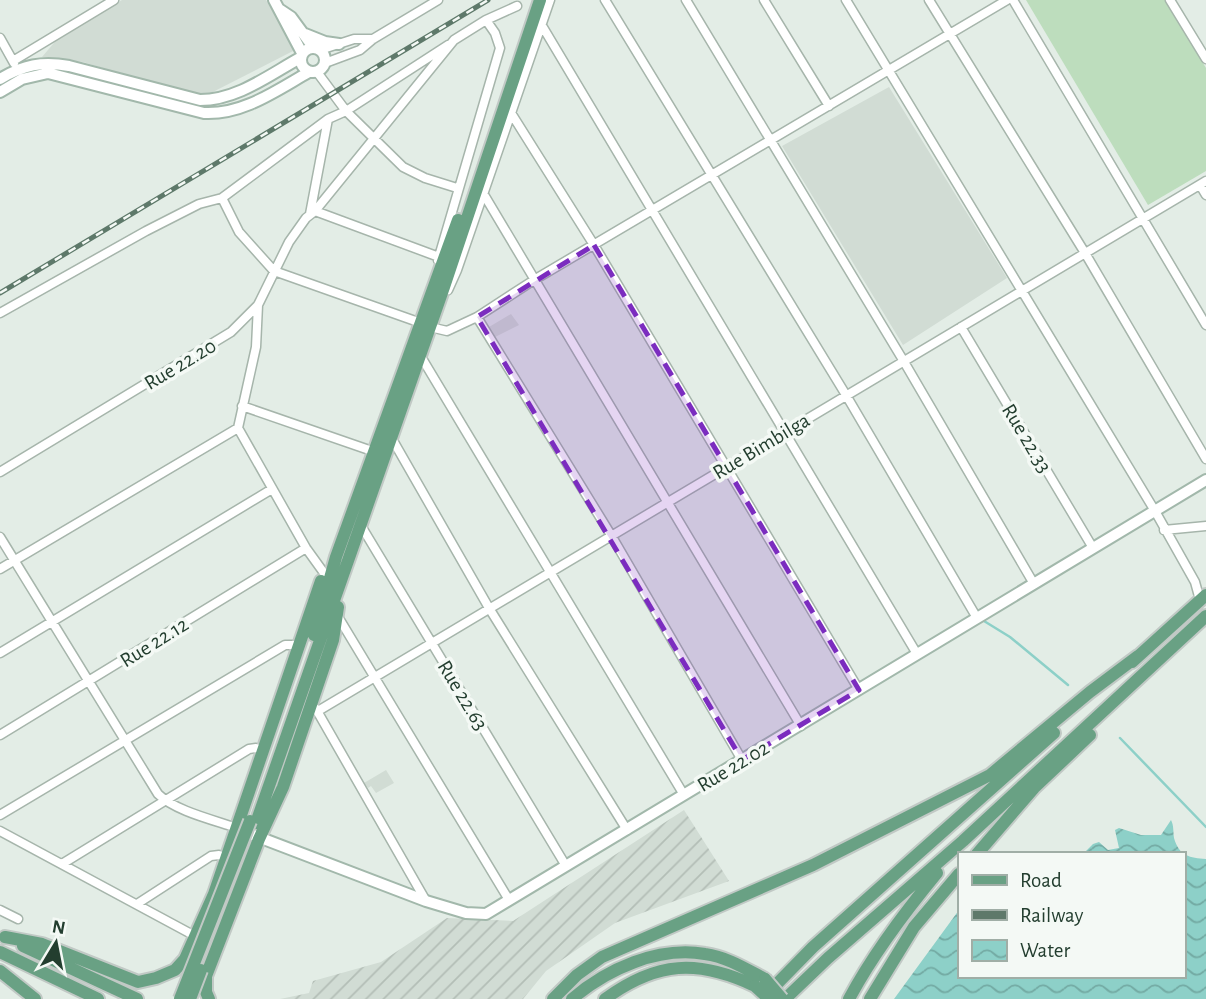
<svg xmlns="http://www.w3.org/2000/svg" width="1206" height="999" font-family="'Alegreya Sans',sans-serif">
	<defs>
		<pattern id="industrial-furrows" width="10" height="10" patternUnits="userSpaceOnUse" patternTransform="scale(1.75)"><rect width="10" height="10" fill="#d1dcd4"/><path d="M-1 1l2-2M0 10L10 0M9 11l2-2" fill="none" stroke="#b3beb6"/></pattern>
		<pattern id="water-waves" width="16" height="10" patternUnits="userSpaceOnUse" patternTransform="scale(1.75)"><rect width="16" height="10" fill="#8dd0c8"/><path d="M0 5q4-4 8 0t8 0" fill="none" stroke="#73aaa3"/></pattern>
	</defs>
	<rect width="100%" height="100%" fill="#e3ede6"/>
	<path fill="#d1dcd4" d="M122 0H266L295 50 201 98 83 62 42 57 59 37Z
		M889 87 1007 278 903 345 782 146Z
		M511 314 519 325 495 337 489 327Z
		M386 770 394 783 376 793 371 786 368 788 364 783Z"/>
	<path fill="url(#industrial-furrows)" d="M684 810 729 881 615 923 546 971 523 999H280L309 993 313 981 381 962 447 918 513 921Z"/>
	<path fill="#bdddbd" d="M1026 0H1165L1206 68V171L1148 205Z"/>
	<path fill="url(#water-waves)" d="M1171 820C1174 826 1173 831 1174 838 1179 856 1190 858 1206 859V999H894L959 910V976H1183V854H1083L1093 844 1099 842 1108 850 1119 848 1115 830 1119 828 1141 835H1161Z"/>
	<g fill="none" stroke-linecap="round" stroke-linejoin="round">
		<path stroke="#8dd0c8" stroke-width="2.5" d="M984 621 1010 637 1068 685
			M1120 738 1206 827"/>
		<defs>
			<path id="street" d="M605 0 846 395 977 618
				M686 0 903 360 1034 584
				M764 0 829 106
				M846 0 1155 511 1195 582 1200 600
				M929 0 1085 253 1206 459
				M1013 0 1206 325
				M1170 0 1206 59
				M541 24 917 654
				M0 38 14 63
				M448 45 346 111 403 167 425 178 457 188
				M320 50 354 39H373
				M13 61 114 0
				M325 63 360 50 373 39 438 0
				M511 113 594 245 859 690
				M1200 185 1206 195
				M483 193 801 726
				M222 198 328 119
				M315 211 439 257
				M310 214 328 119 346 111 317 72
				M438 260 500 48 495 33 486 20
				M448 290 457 270 550 0
				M258 305 256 347 238 428 306 548 324 573
				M0 313 146 231 199 204 222 198 239 232 274 271 421 323
				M477 317 611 535 742 760
				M431 324 430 327 447 331 477 317 534 280 1007 0
				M961 327 1093 548
				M420 355 684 795
				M242 406 375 452
				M391 437 489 608 627 830
				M0 472 231 332 258 305 289 242 306 218 315 211 454 40 486 20 517 6
				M360 524 566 866
				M1164 530 1206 526
				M0 537 158 794C175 811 214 820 237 828
				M0 569 238 428
				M337 615 509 900
				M0 653 272 489
				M316 709 426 901
				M318 711 1206 181
				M0 735 306 548
				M0 815 285 645H298
				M0 831 195 936
				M62 864 249 749 256 748 263 750
				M137 904 211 856 219 855 226 857
				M0 910 18 919"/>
			<path id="secondary" d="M274 0 302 53
				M279 9 291 17 313 47
				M305 34 325 42 339 44
				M301 60a12 12 0 1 1 24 0a12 12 0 1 1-24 0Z
				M0 79C23 65 42 61 69 66L200 100C237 100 269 75 300 58
				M0 92 22 79 48 73 204 113C243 115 277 90 309 72
				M240 830 426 901 466 913 486 914 1206 480"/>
			<path id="primary" d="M314 635 336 557 458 220
				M1132 662 1206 595
				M256 823 444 287 540 0
				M977 854 1034 788 1090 735
				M5 937 42 944 138 982 156 978 175 970 185 959 214 894 321 581
				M23 946 137 999
				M0 952 98 999
				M0 971 35 999
				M767 994 813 947 1054 733
				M209 999 206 992V976L259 839 283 787 333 640 338 607
				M553 999 577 975 602 957 813 865 990 775 1090 692 1138 656
				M572 999C607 969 658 946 705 954 727 957 746 969 765 979
				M605 999C657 961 698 959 755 986
				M785 999 828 958 963 841 1206 616
				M849 999C873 954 904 913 937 873
				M870 999 914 927 959 874"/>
		</defs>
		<use href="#street" stroke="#a6b5ab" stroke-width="11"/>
		<use href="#secondary" stroke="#a2b8ab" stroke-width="14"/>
		<use href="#primary" stroke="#c1c9c5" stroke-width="16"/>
		<use href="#street" stroke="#fff" stroke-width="8"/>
		<use href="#secondary" stroke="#fff" stroke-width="10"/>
		<use href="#primary" stroke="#69a184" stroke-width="12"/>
		<defs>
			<path id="rail" d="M0 293 488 0"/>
		</defs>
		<use href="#rail" stroke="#5e796a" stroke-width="5"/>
		<use href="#rail" stroke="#f4f9f5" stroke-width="2.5" stroke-dasharray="8" stroke-linecap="butt"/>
		<defs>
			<path id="primary-bridge" d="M765 979 782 999
				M755 986 769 999
				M180 999 250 821
				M190 999 201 970"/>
		</defs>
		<use href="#primary-bridge" stroke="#c1c9c5" stroke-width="16" stroke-linecap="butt"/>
		<use href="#primary-bridge" stroke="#69a184" stroke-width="12"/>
	</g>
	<path fill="#7b2cbf" fill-opacity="0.2" stroke="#7b2cbf" stroke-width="5" stroke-dasharray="14 9" stroke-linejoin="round" d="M594 245 859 690 742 760 477 317Z"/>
	<g text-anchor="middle" stroke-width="7" stroke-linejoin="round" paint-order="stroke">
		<g font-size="21" fill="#233e2f" stroke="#f4f9f5">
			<text transform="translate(180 364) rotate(-31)" y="7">Rue 22.20</text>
			<text transform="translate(1027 438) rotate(59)" y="7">Rue 22.33</text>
			<text transform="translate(761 446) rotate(-31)" y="7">Rue Bimbilga</text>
			<text transform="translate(154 642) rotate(-32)" y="7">Rue 22.12</text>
			<text transform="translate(463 695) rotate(59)" y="7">Rue 22.63</text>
			<text transform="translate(733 766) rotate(-31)" y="7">Rue 22.02</text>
		</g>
	</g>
	<rect x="958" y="852" width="228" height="126" fill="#f4f9f5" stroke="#a0aea6" stroke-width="2"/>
	<rect x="972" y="875" width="35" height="10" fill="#69a184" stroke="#a0aea6" stroke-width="2"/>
	<text x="1020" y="887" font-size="21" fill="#233e2f">Road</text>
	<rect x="972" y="910" width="35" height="10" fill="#5e796a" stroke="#a0aea6" stroke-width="2"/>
	<text x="1020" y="922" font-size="21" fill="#233e2f">Railway</text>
	<rect x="972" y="940" width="35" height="21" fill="url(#water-waves)" stroke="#a0aea6" stroke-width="2"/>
	<text x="1020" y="957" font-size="21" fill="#233e2f">Water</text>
	<g transform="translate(56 943) rotate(10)" stroke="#f4f9f5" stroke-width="5" paint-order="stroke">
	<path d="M0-5L12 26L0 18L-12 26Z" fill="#233e2f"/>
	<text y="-10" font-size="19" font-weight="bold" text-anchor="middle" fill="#233e2f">N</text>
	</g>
</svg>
